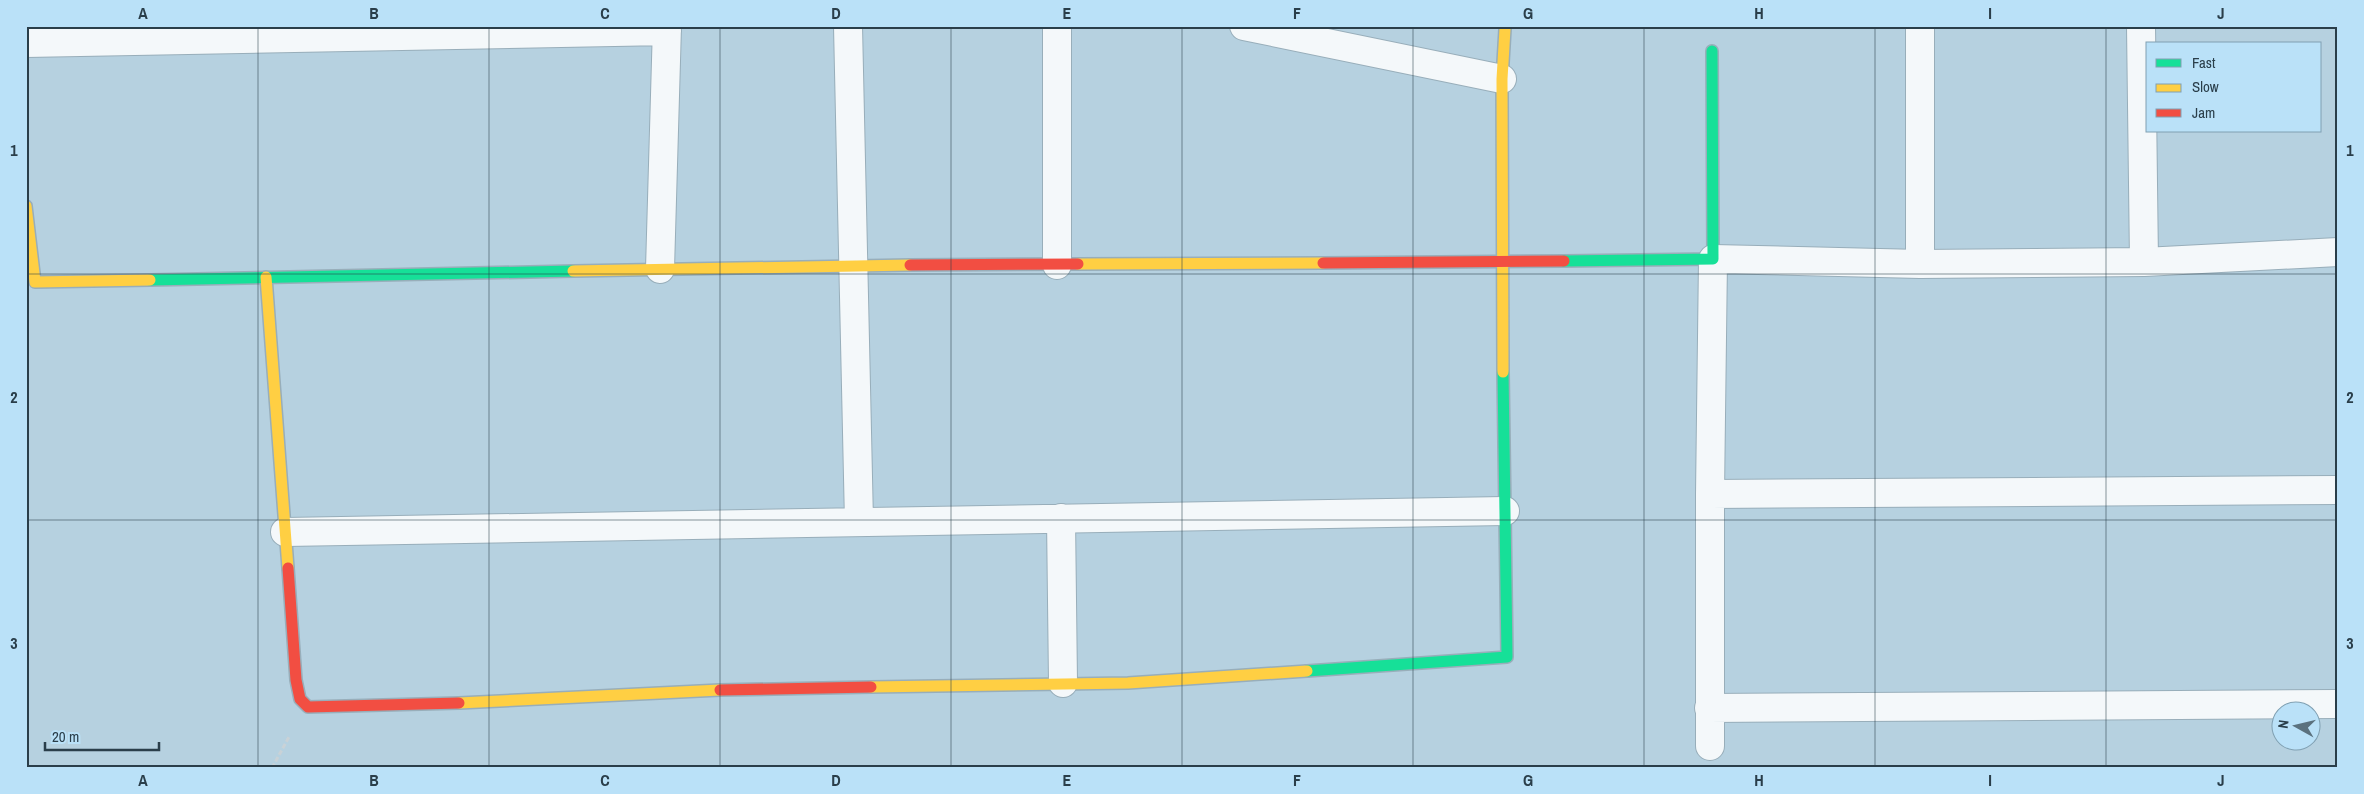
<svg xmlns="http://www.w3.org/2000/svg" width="2364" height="794" font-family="'Archivo Narrow',sans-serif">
	<rect width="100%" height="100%" fill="#b6d1e0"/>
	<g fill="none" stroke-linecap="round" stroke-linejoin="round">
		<defs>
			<path id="street" d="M848 26 859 522
				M1057 26V265
				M1244 26 1502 79
				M1920 26V264
				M2141 26 2144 262
				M26 43 667 31
				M660 269 667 26
				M1710 494 2338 490
				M1061 518 1063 683
				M285 532 1505 511
				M1709 708 2338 704
				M1710 746V494L1713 259 1920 264 2035 263 2144 262 2338 252"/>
			<path id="fast" d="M1564 261 1713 259 1712 51
				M150 280 573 271
				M1307 671 1507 657 1503 372"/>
			<path id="slow" d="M26 206 35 282 150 280
				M1078 264 1323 263
				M573 271 910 265
				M266 277 288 568
				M1503 372 1502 79 1505 29
				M871 687 1128 683 1307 671
				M459 703 720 690"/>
			<path id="jam" d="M1323 263 1564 261
				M910 265 1078 264
				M288 568 296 680 300 699 308 707 459 703
				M720 690 871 687"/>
		</defs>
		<use href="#street" stroke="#98aeba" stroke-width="30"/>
		<use href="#fast" stroke="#98aeba" stroke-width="14"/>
		<use href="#slow" stroke="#98aeba" stroke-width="14"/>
		<use href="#jam" stroke="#98aeba" stroke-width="14"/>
		<path stroke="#c9d2d7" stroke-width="3" stroke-dasharray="5 2.5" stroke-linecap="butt" d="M272 768 290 735"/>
		<use href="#street" stroke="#f4f8fa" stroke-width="28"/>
		<use href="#fast" stroke="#16e098" stroke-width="11"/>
		<use href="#slow" stroke="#ffcf43" stroke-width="11"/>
		<use href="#jam" stroke="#f24e42" stroke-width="11"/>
	</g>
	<path fill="none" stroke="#2a3e4a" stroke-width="1" stroke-opacity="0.55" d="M258 26V768M489 26V768M720 26V768M951 26V768M1182 26V768M1413 26V768M1644 26V768M1875 26V768M2106 26V768M26 274H2338M26 520H2338"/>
	<rect width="2364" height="794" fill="none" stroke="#bae1f8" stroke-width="55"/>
	<rect x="2146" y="42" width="175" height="90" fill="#bae1f8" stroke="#80a0b2"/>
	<rect x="2156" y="59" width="25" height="8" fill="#16e098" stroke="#80a0b2"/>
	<text x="2192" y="68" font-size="15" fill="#2a3e4a">Fast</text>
	<rect x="2156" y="84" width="25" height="8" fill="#ffcf43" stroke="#80a0b2"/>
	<text x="2192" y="92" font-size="15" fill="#2a3e4a">Slow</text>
	<rect x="2156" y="109" width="25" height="8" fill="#f24e42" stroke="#80a0b2"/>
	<text x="2192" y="118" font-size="15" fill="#2a3e4a">Jam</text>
	<g transform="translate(2296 726) rotate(278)"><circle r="24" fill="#bae1f8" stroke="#80a0b2"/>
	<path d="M0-4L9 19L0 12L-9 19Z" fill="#5b717e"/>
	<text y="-8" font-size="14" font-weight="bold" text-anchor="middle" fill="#2a3e4a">N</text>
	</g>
	<path d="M45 742v8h114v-8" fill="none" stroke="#2a3e4a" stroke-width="2.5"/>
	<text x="52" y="742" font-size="15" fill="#2a3e4a" stroke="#bae1f8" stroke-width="4" paint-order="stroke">20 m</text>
	<rect x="28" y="28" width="2308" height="738" fill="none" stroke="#2a3e4a" stroke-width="2"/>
	<g font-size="16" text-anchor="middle" font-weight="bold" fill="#2a3e4a">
		<text x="143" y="19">A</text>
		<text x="374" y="19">B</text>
		<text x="605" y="19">C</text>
		<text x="836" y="19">D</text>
		<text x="1067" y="19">E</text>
		<text x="1297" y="19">F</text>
		<text x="1528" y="19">G</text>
		<text x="1759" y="19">H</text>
		<text x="1990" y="19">I</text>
		<text x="2221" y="19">J</text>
		<text x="14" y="156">1</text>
		<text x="2350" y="156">1</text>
		<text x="14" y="403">2</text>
		<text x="2350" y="403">2</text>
		<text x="14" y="649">3</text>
		<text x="2350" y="649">3</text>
		<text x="143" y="786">A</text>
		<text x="374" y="786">B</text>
		<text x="605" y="786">C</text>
		<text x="836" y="786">D</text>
		<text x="1067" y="786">E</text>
		<text x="1297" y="786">F</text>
		<text x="1528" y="786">G</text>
		<text x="1759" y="786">H</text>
		<text x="1990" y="786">I</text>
		<text x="2221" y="786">J</text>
	</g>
</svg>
